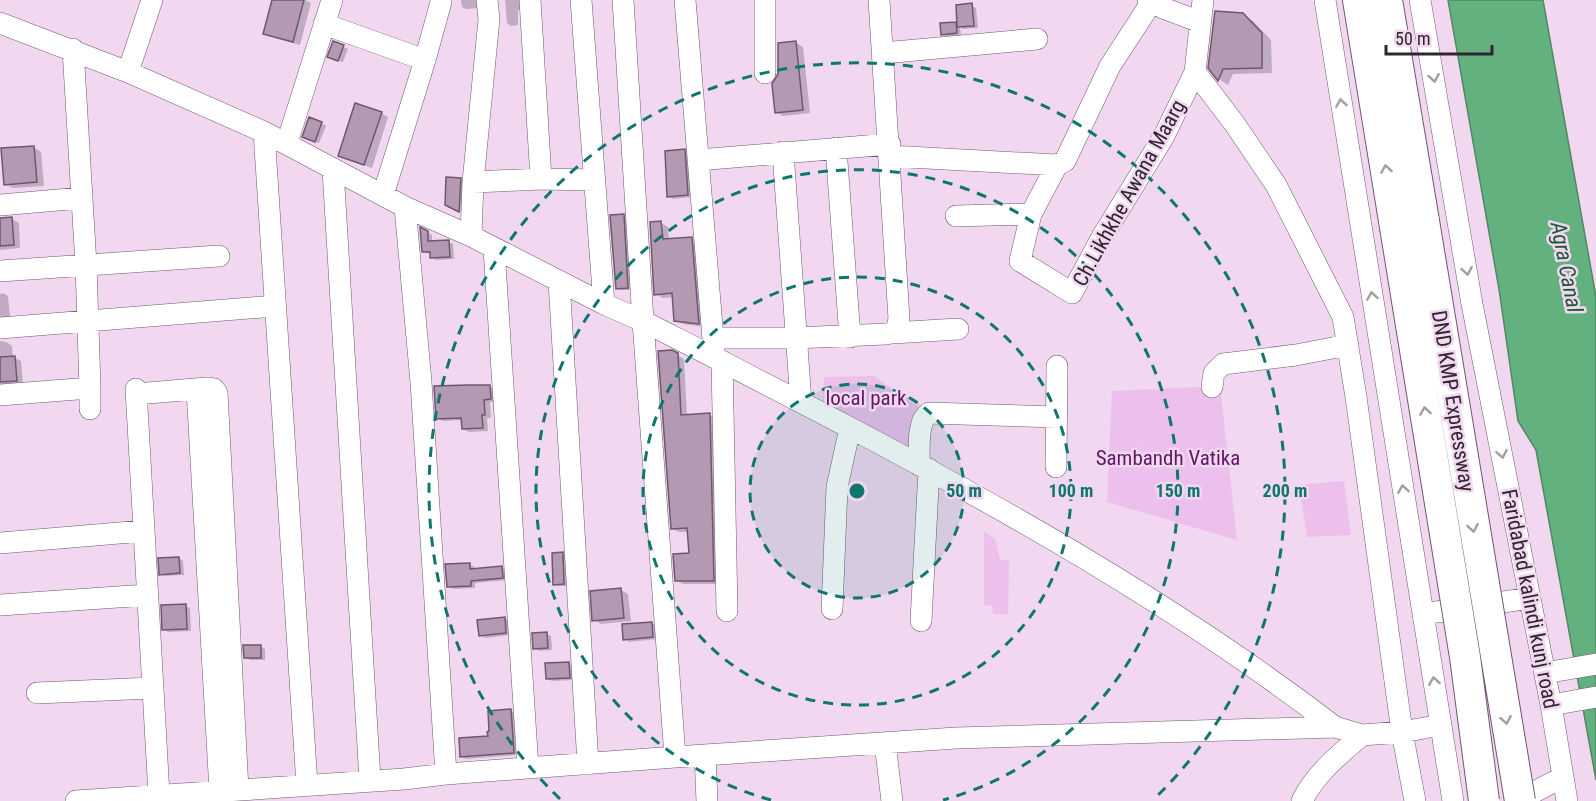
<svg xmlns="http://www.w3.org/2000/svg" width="1596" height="801" font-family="'Roboto Condensed',sans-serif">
	<rect width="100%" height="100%" fill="#f1d7f0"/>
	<path fill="#edbfec" d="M874 376 923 410 911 448 823 403 824 377Z
		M1220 386 1237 540 1107 502 1112 391Z
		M1344 481 1351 535 1307 537 1299 485Z
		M984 531 995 539 1000 559 1009 561 1008 614H993L992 606 984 605Z"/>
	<path fill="#62b17e" stroke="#538766" stroke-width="1.5" d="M1448 0H1543L1596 297V780L1536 450 1518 421 1499 289Z"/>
	<path fill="#0003" d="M274 0H305L311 3 300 45 272 37 265 33Z
		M461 0H479V8L466 9 462 7Z
		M505 0H522V10H518V25L511 26 507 23Z
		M971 5 976 8 978 28 963 29 960 27 961 35 947 37 943 34 955 23 959 25Z
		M1242 15 1253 21 1271 40 1272 73 1233 74 1228 85 1219 79Z
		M334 43 348 49 343 62 334 59Z
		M796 43 803 47 810 113 783 116 776 112Z
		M381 113 388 117 372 168 339 156Z
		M322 123 326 126 319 143 308 139Z
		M34 147 41 152 44 186 13 188 6 184Z
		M684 151 689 153 692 197 673 199 669 196Z
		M460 179 465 182 463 213 451 207Z
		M623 216 628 218 632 290H622L617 288Z
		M0 218H11L19 223 20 248 0 250Z
		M661 223 668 227 669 240 691 238 698 242 705 327 683 324 676 320 674 297 663 298 656 294Z
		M427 232 432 235V242H448L453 244 454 259 436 260 432 257 431 254 423 252Z
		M3 293 8 296 10 317 0 319V294Z
		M0 341 6 342 12 346 13 357 21 361 23 384 0 389Z
		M672 352 684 359 687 416 710 415 717 419 720 584H683L676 580 690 555 689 532H679L673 529Z
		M490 387 496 390V402H490L491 418H487L488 431 469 432 463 429 462 420 443 421 438 418Z
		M562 554 567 556 568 586H559L554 584Z
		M179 558 183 561 184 575 165 576 161 574Z
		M469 564 474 567V570L502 567 506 570 507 580 475 583V588L453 589 448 586Z
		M621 590 628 594 631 621 601 624 594 620Z
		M185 606 190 608 191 631 168 632 164 629Z
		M505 619 510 621V635L485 638 480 635Z
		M652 623 656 626 657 639 629 642 625 639Z
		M547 634 551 636 552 650 539 651 534 648Z
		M260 646 265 649V660H250L245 657Z
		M569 664 573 666 574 680 552 681 548 679Z
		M511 711 516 713 518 755 466 759 461 756 489 738Z"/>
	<path fill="#b39ab2" stroke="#6e586e" stroke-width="1.5" d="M272 0H304L293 42 263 34Z
		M972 3 974 26 957 27 956 5Z
		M1215 11 1243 13 1262 33V68L1223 69 1218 81 1208 68Z
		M956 22 957 33 941 35 940 23Z
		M333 41 344 45 338 61 327 57Z
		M796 41 803 110 775 113 772 84 778 74V43Z
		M355 103 382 112 364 165 338 156Z
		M309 117 322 122 315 142 302 137Z
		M34 146 37 182 4 185 1 148Z
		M685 149 688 195 667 197 665 151Z
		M446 177 461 178 459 212 445 205Z
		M624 214 628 288 616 289 610 215Z
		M12 217 14 245 0 246V218Z
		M661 221 663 239 692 237 699 324 674 321 672 293 654 295 650 222Z
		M420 227 428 231V241L449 240 450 257 430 258V252H422Z
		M672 350 678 353 681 415 710 413 714 581H675L673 554 689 553 687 528 671 529 658 351Z
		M15 356 17 381 0 382V357Z
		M468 385H490L491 399 484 400 485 415H482L483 428 462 429 461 418 436 419 434 386Z
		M563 552 564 584 553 585 552 553Z
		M179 557 180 573 159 575 158 558Z
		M470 563V569L502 566 503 578 471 581V586L447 587 445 564Z
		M621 588 624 618 592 621 590 591Z
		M186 604 187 629 162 630 161 605Z
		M505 617 506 633 479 636 477 620Z
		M652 622 653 637 623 640 622 624Z
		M547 632 548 648 533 649 532 633Z
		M243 645H261V658H244Z
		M569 662 570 678 546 679 545 663Z
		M511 709 514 753 460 757 459 738 488 736 487 732 489 731 488 711Z"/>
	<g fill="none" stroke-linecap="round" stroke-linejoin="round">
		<defs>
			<path id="minor" d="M530 0 541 179
				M581 0 604 304
				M623 0 643 321 675 757
				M685 0 714 351
				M765 0V73
				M1148 0 1163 8 1200 22
				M1203 0 1195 72 1234 123 1276 185 1343 317 1356 397 1402 732 1415 801
				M1325 0 1453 801
				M1420 0 1472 304 1551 705 1567 801
				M0 23 128 72 264 132 405 207 471 236 604 304 643 321C881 443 1123 564 1335 727
				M324 24 425 60 441 2
				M883 53 1037 39
				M128 72 152 0
				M264 132 307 785
				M287 143 332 0
				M836 148 850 337
				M783 152 801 402
				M890 156 1057 165 1065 161 1110 66 1151 3
				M698 160 890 144
				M1057 165 1031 214 1020 261 1072 293 1102 237 1164 136 1195 72
				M333 170 370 780
				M473 182 541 179 595 180
				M383 195 425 60
				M0 205 81 198
				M405 207 421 382 446 774
				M956 216 1031 214
				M471 236 473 182 489 19 487 0
				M494 249 528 768
				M0 271 219 256
				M559 281 588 764
				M0 328 275 306
				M892 333 958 329
				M713 338H795L886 334 892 333 897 328 899 319 879 0
				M722 361 727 611
				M1212 387 1214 373 1223 364 1296 355 1348 345
				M90 388V409
				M136 389 159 795
				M197 389 220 791
				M136 394 207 388 214 389 217 393 238 790
				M0 395 90 388 86 265 73 49
				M919 465C920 450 916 422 929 413L1057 417
				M1056 467 1057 366
				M0 543 143 531
				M0 605 147 595
				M832 609 837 487 850 428
				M1423 614 1530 598
				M921 621 929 469
				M1545 673 1596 664
				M37 693 152 688
				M1551 705 1596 697
				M885 743 892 801
				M705 755 707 801
				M76 801 404 779 446 774 675 757 956 738 1335 727 1362 735 1402 732 1441 725
				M1302 801C1315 774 1339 755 1362 735
				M1517 801 1563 777"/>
			<path id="highway" d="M1358 0 1395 227
				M1387 0 1424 221"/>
		</defs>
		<use href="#minor" stroke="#6f596f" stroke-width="22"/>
		<use href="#highway" stroke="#6f596f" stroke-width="32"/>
		<use href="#minor" stroke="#fff" stroke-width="21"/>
		<use href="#highway" stroke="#fff" stroke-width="30"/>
		<defs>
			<path id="highway-bridge" d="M1424 221 1520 801
				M1395 227 1465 657 1484 801"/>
		</defs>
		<use href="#highway-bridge" stroke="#6f596f" stroke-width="32" stroke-linecap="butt"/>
		<use href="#highway-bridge" stroke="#fff" stroke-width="30"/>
	</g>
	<defs><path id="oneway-chevron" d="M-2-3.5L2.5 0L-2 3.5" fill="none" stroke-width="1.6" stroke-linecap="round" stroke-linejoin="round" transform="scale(1.5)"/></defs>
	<g stroke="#a29da1">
		<use href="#oneway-chevron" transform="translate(1434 78) rotate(80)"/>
		<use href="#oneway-chevron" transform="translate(1341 103) rotate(-99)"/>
		<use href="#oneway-chevron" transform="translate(1386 169) rotate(-99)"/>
		<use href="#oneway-chevron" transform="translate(1467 271) rotate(80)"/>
		<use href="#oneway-chevron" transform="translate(1372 296) rotate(-99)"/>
		<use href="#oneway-chevron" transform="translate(1425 411) rotate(-99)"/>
		<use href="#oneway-chevron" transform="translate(1502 454) rotate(79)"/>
		<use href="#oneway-chevron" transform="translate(1403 489) rotate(-99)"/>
		<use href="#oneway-chevron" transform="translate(1473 528) rotate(80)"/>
		<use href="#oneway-chevron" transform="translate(1434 681) rotate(-99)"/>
		<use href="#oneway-chevron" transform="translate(1506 720) rotate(80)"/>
	</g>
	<circle cx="857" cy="491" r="107" fill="#0f766e" fill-opacity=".12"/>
	<g fill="none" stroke="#0f766e" stroke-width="3" stroke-dasharray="10 8">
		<circle cx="857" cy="491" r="107"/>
		<circle cx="857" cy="491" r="214"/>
		<path d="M771 800A321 321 0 1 1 943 800"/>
		<path d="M560 799A428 428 0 1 1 1154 799"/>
	</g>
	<g text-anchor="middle" stroke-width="5" stroke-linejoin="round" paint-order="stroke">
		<g font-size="21" fill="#30262f" stroke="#f1d7f0">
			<text transform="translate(1129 193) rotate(-61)" y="7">Ch.Likhkhe Awana Maarg</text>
			<text transform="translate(1453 401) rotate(81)" y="7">DND KMP Expressway</text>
			<text transform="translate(1530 599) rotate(79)" y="7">Faridabad kalindi kunj road</text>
		</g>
		<g font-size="21" fill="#601762" stroke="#f1d7f0">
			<text x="866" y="405">local park</text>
			<text x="1168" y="465">Sambandh Vatika</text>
		</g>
		<g font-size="22" font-style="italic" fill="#1d5735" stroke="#f1d7f0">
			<text transform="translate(1567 267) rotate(79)" y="8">Agra Canal</text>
		</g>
	</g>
	<circle cx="857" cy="491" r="9" fill="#0f766e" stroke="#f1d7f0" stroke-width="3"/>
	<g font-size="18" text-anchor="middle" font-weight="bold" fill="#0f766e" stroke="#f1d7f0" stroke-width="5" stroke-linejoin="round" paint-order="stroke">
		<text x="964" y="497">50 m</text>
		<text x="1071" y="497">100 m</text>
		<text x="1178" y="497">150 m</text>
		<text x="1285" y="497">200 m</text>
	</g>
	<path d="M1386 45v9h106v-9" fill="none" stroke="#30262f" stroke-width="3"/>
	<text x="1395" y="45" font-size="18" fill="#30262f" stroke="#f1d7f0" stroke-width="4.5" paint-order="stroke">50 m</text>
</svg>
